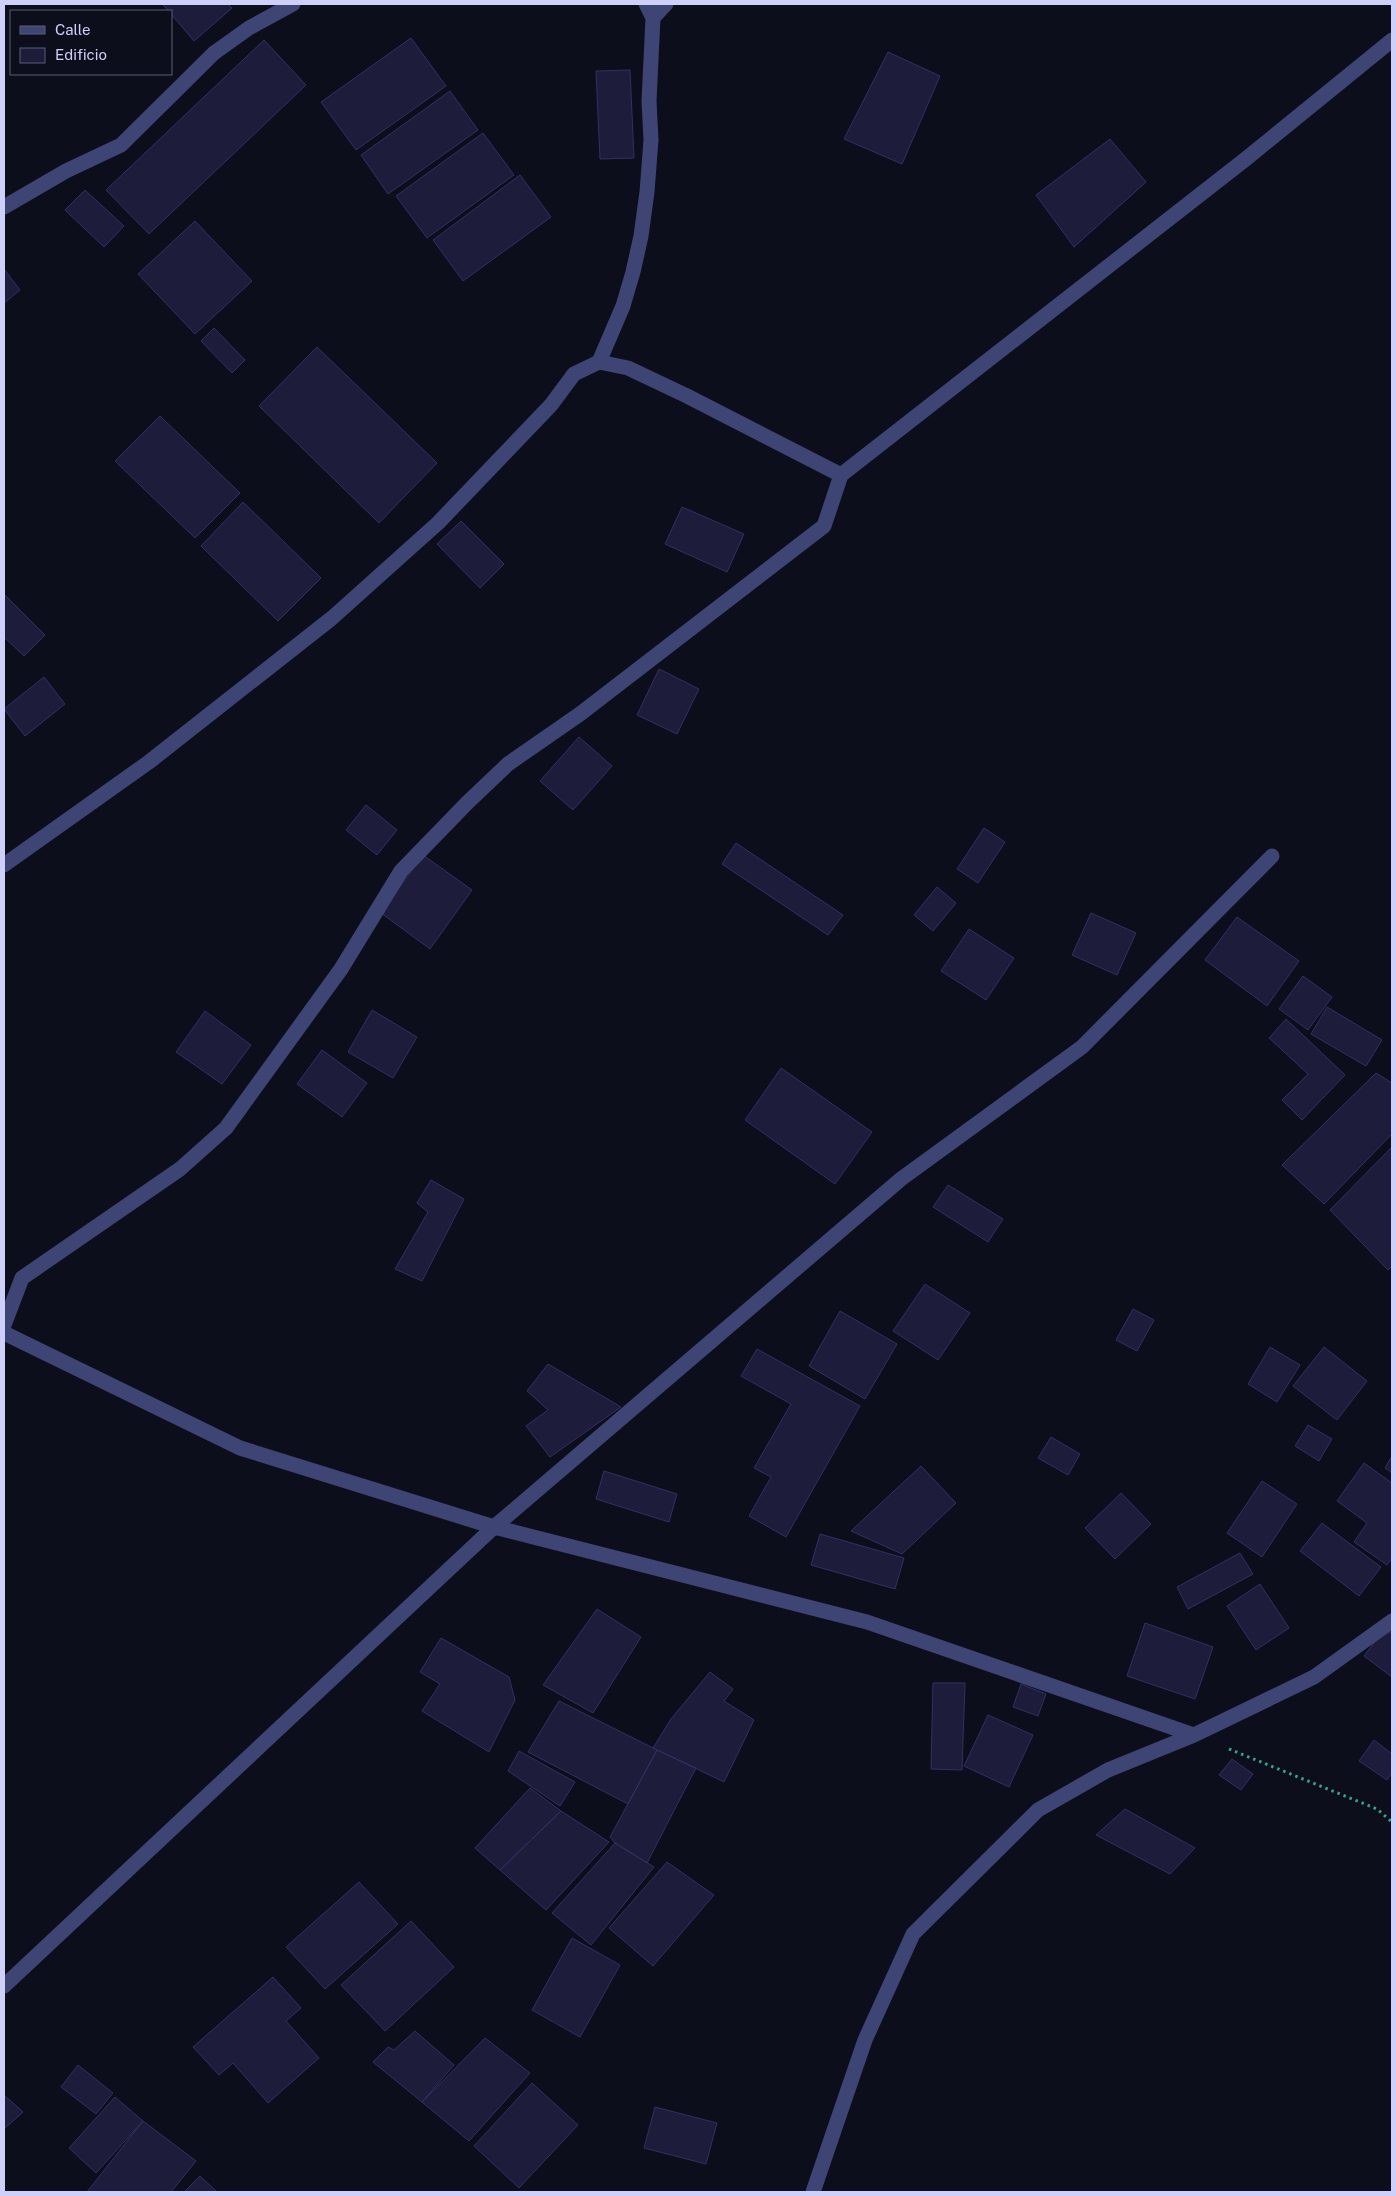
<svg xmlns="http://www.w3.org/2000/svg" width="1396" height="2196" font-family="'Public Sans',sans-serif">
	<rect width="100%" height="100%" fill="#0d0e1c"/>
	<path fill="#1d1c3a" stroke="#323064" d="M162 4H228L232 8 194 41 171 14V11H169Z
		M411 38 446 86 356 150 321 102Z
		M264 40 306 85 149 234 106 190Z
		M888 52 940 76 902 164 844 139Z
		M630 70 634 158 600 159 596 71Z
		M450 91 478 130 388 194 361 155Z
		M483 133 514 175 427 238 396 196Z
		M1110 139 1146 182 1074 247 1036 195Z
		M520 175 551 217 463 281 433 240Z
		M85 190 124 226 104 247 65 210Z
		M195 221 252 281 195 334 138 274Z
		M4 269 20 290 4 303Z
		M214 328 245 360 232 373 201 341Z
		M317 347 437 463 379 523 259 406Z
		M160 416 240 493 195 538 115 461Z
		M243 502 321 578 278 621 201 546Z
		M682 507 744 534 727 572 665 544Z
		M461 521 504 564 480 588 437 544Z
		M4 594 45 635 24 656 4 637Z
		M659 669 699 689 677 734 637 715Z
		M44 677 65 704 25 736 4 709Z
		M579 737 612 766 573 810 540 781Z
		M366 805 397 830 377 855 346 830Z
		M984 828 1005 842 978 883 957 869Z
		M736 843 843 915 828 935 722 864Z
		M423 855 472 890 430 949 381 913Z
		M937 887 956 903 933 931 914 915Z
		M1091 913 1136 933 1117 975 1072 955Z
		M1237 917 1299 961 1267 1006 1205 960Z
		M969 929 1014 958 986 1000 941 971Z
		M1303 976 1332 997 1308 1030 1279 1009Z
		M1327 1007 1382 1040 1366 1066 1311 1034Z
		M372 1010 417 1037 393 1078 348 1052Z
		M205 1011 251 1045 222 1084 176 1052Z
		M1286 1019 1345 1075 1302 1120 1282 1100 1308 1074 1269 1038Z
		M322 1050 367 1083 342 1117 297 1084Z
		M781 1068 872 1132 835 1184 745 1120Z
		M1376 1073 1392 1083V1134L1324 1204 1282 1165Z
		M1392 1147V1266L1388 1270 1330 1210Z
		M431 1180 464 1199 422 1281 395 1269 428 1212 417 1203Z
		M948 1185 1003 1219 988 1242 933 1207Z
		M925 1284 970 1313 938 1360 893 1331Z
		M1133 1309 1154 1320 1137 1351 1116 1340Z
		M840 1311 897 1344 865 1399 809 1366Z
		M1270 1347 1300 1365 1277 1402 1248 1384Z
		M1324 1347 1367 1381 1337 1420 1293 1386Z
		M757 1349 860 1406 786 1537 749 1516 771 1477 754 1468 791 1404 741 1376Z
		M548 1364 621 1407 550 1457 526 1426 548 1410 527 1391Z
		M1308 1425 1332 1439 1319 1461 1295 1446Z
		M1051 1437 1080 1454 1068 1475 1038 1458Z
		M1392 1456V1473L1385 1468Z
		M1364 1463 1392 1483V1558L1387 1565 1354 1542 1367 1523 1337 1501Z
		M921 1466 956 1503 902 1554 851 1531Z
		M604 1471 677 1494 669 1522 596 1499Z
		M1262 1481 1297 1504 1262 1557 1227 1533Z
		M1121 1493 1151 1524 1115 1559 1085 1528Z
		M1322 1523 1381 1567 1359 1596 1300 1551Z
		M820 1534 904 1558 895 1589 811 1565Z
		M1240 1553 1253 1574 1188 1609 1177 1587Z
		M1260 1584 1289 1628 1256 1650 1227 1606Z
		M597 1609 641 1637 593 1713 543 1685Z
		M1145 1623 1213 1647 1195 1699 1127 1676Z
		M1385 1628 1392 1634V1677L1364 1656Z
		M441 1638 509 1677 515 1700 489 1752 422 1711 440 1684 420 1672Z
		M710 1672 733 1689 724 1701 754 1720 724 1782 653 1748 671 1719Z
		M933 1683H965L962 1770 931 1769Z
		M1021 1684 1046 1694 1038 1716 1013 1707Z
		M559 1701 657 1750 628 1804 528 1752Z
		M988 1715 1033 1735 1009 1787 964 1766Z
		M1374 1740 1392 1754V1772L1387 1780 1359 1761Z
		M657 1750 696 1768 647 1863 615 1843 610 1837Z
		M519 1751 575 1782 560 1806 508 1771Z
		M1232 1759 1253 1774 1241 1790 1219 1775Z
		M530 1788 561 1811 500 1870 475 1848Z
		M1125 1809 1195 1848 1170 1874 1096 1835Z
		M561 1811 609 1842 546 1910 500 1870Z
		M615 1843 654 1867 591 1945 552 1913Z
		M667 1862 714 1895 653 1966 609 1928Z
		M359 1882 398 1924 325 1989 286 1947Z
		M411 1921 454 1967 385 2031 341 1985Z
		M572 1938 620 1965 580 2037 532 2010Z
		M273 1977 301 2008 286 2021 319 2058 268 2103 233 2063 219 2075 193 2047Z
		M415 2031 454 2065 422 2102 373 2062 388 2047 394 2050Z
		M485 2038 530 2073 469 2141 422 2102Z
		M78 2065 113 2093 96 2114 61 2087Z
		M532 2083 578 2125 519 2188 474 2146Z
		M4 2095 23 2112 4 2129Z
		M115 2097 143 2121 96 2173 69 2148Z
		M655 2107 717 2123 706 2164 644 2148Z
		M143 2121 196 2161 171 2192H87Z
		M200 2176 217 2192H184Z"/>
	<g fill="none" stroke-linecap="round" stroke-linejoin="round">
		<path stroke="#3aa189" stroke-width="3" stroke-dasharray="2.5 4" stroke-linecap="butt" d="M1229 1749 1377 1809 1392 1822"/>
		<path stroke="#3e4575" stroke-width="15" d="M653 18 666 4
			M4 207 66 171 121 145 214 53 249 28 293 4
			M599 362 623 306 633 272 641 236 647 192 651 140 649 101 653 18 646 4
			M4 865 149 762 332 618 438 523 551 405 574 374 599 362 628 368 687 396 841 475
			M4 1325 22 1278 180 1169 226 1128 341 969 401 871 467 803 508 764 580 714 824 526 841 475 1247 158 1392 40
			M4 1333 240 1448 494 1527 867 1622 1194 1735
			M4 1986 494 1527 901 1179 1082 1047 1272 856
			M813 2192 865 2040 913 1934 1038 1810 1108 1770 1194 1735 1314 1677 1392 1621"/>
	</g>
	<rect width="1396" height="2196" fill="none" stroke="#ced0f9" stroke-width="10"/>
	<rect x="10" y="10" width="162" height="65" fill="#0d0e1c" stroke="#5a5c74"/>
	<rect x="20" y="26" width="25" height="8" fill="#3e4575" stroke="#5a5c74"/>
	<text x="55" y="35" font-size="15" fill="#ced0f9">Calle</text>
	<rect x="20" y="48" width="25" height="15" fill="#1d1c3a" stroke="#5a5c74"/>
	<text x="55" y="60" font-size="15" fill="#ced0f9">Edificio</text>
</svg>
